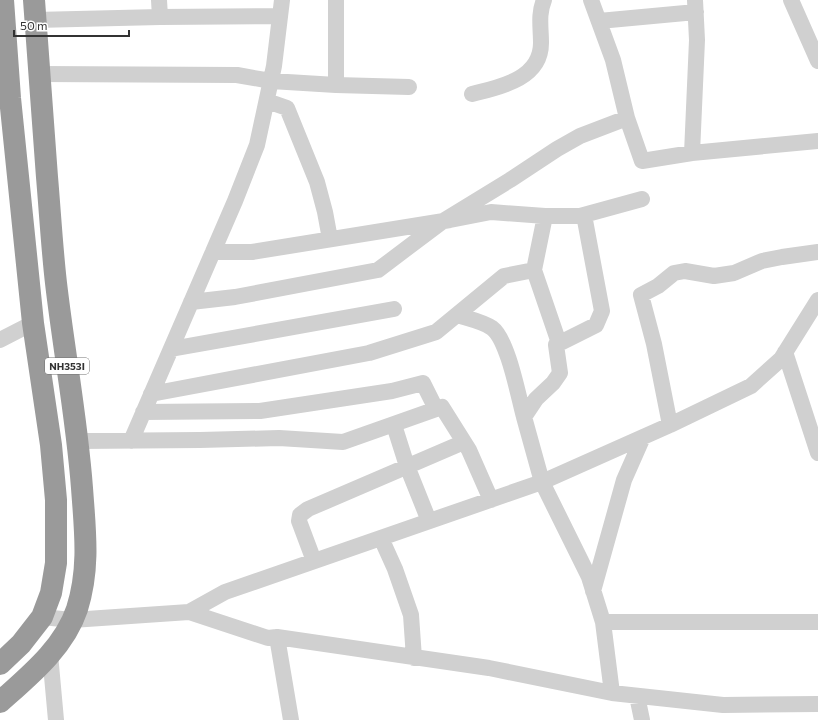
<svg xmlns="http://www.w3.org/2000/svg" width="818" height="720" font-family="Commissioner,sans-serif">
	<rect width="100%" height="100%" fill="#fff"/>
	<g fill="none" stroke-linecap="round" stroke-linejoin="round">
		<path stroke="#d0d0d0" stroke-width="16" d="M159 0 160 17
			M336 0V85
			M591 0 613 60 627 118 642 161 692 153 818 141
			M791 0 818 61
			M35 20 160 17 280 16
			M599 21 696 12
			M39 74 237 75 271 81 336 85 409 87
			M472 94C500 87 541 79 541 43 541 28 538 14 544 0
			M267 101 287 108 317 182 325 212 330 239
			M692 153 697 40 695 0
			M584 215 602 311 596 325 556 345 560 373 553 383 536 399 524 417 542 482 589 577 603 622 612 693
			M213 252H252L450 220 491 212 545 216H580L642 199
			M534 270 559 343
			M191 302 235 297 378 270 443 221 510 180 557 149 580 136 627 118
			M457 315C466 318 484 322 492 328 508 340 518 395 524 417
			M0 340 33 323
			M171 349 394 309
			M785 352 818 453
			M151 394 369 353 436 332 504 276 534 270 545 216
			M143 412 260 411 392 391 423 383 436 409
			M394 425 407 466 429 521
			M670 425 654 344 641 295 658 286 674 273 685 271 714 276 734 273 762 261 782 257 818 252
			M78 441 200 440 279 438 343 442 442 407 469 450 491 500
			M131 441 235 201 257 145 274 66 282 0
			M381 538 395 569 411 615 414 658
			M314 561 299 521 300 515 308 509 464 442
			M593 591 624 480 643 437
			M189 612 225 592 542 482 670 425 751 386 781 359 818 300
			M42 617 72 620 189 612 268 638 277 637 489 668 612 693 723 705 818 704
			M603 622H818
			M277 637 291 720
			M50 654 56 720
			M637 696 642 720"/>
		<path stroke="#9a9a9a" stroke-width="22" d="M0 664 21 644 42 617 51 593 56 563V500L51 445 33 323 10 98 3 0
			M0 702C29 676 64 648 77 609 90 568 85 530 82 488 77 420 64 352 56 283 52 248 50 212 47 177 43 118 38 59 34 0"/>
	</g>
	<g text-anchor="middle" stroke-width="4" stroke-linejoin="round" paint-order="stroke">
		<rect fill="#fff" stroke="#707070" stroke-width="1" x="45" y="358" width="44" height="16" rx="3"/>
		<g font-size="10" font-weight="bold" fill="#333">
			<text x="67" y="370">NH353I</text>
		</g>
	</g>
	<path d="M14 30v6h115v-6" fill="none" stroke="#333333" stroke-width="2"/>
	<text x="20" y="30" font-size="12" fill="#333333" stroke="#ffffff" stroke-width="3" paint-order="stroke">50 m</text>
</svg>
